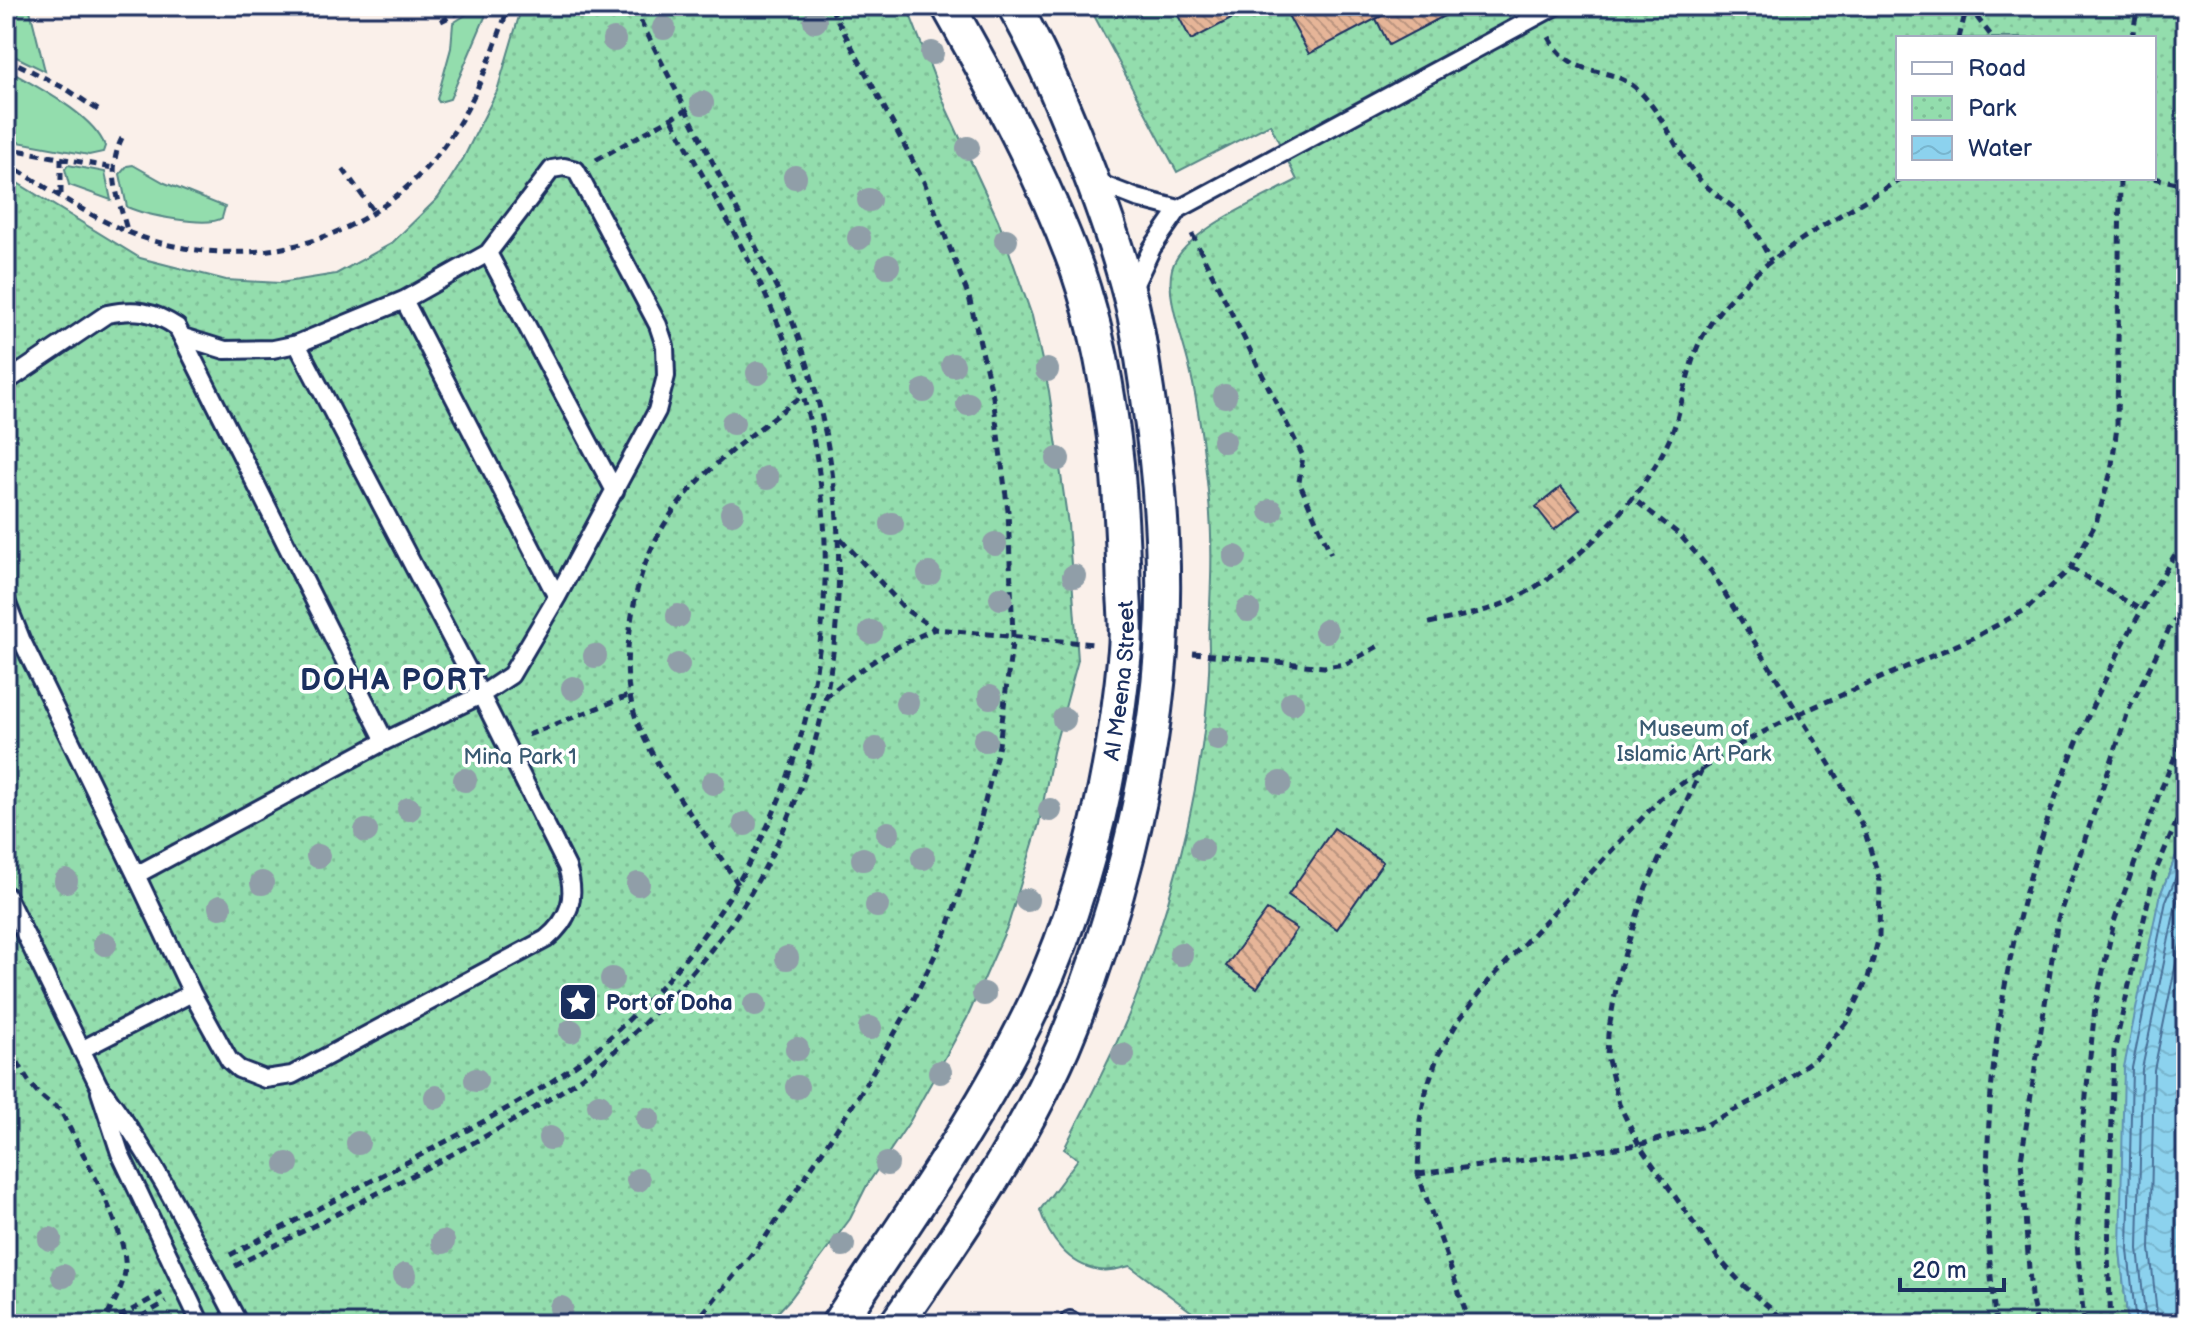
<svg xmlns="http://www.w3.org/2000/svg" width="2192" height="1330" font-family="'Balsamiq Sans',sans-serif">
	<defs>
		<pattern id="park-dots" width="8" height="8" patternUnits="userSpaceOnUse" patternTransform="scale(2)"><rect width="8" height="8" fill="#93ddad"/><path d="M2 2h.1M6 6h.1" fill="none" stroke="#7ebe97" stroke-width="1.8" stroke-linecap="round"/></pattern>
		<pattern id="water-waves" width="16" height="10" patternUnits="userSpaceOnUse" patternTransform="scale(2)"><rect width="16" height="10" fill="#8cd2ee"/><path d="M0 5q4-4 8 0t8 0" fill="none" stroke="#78b5ce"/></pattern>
		<pattern id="building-back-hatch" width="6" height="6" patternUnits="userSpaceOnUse" patternTransform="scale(2)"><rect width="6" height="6" fill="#e6b598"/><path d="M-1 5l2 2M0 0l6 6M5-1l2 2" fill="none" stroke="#ba947f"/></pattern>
	</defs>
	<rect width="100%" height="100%" fill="#faf0ea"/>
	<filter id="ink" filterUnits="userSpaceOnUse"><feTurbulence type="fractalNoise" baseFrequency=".0125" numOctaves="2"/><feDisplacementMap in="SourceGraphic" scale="16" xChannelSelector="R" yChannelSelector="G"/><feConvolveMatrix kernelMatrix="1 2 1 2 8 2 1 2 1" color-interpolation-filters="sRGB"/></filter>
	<g filter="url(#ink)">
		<path fill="#93ddad" stroke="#578686" stroke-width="2" d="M6 6H29L45 71 6 52Z
			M480 6H486L485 17 450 99 439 102 437 99 451 48 453 23Z
			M6 69C35 86 93 114 105 146L103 152 89 155 7 140Z
			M68 165 105 172 111 200 69 185 65 169Z
			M133 165 165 183 225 207 222 218C207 228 145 215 127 207L120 174 127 166Z"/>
		<path fill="url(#park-dots)" stroke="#578686" stroke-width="2" fill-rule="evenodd" d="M522 6H906L909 12 947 110 998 220 1032 316 1049 391 1068 524 1078 660 1053 752 1039 824 1008 925 967 1018 910 1121 867 1185 850 1219 791 1298 767 1324H6V176L140 258 226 280 280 283 336 274 391 244 438 198 463 159 497 91Z
			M1089 6H2186V831L2159 898 2120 1250 2128 1324H1208L1130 1266C1121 1268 1109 1272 1099 1270 1068 1265 1049 1238 1040 1210L1078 1159 1064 1149C1091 1095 1120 1041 1141 984 1176 889 1205 772 1209 671 1210 657 1208 643 1209 629 1211 587 1213 544 1209 502 1205 458 1200 413 1190 370 1184 341 1165 297 1172 269 1181 232 1264 198 1297 180L1270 124 1177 172ZM1898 38H2154V178H1898Z"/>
		<path fill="url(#water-waves)" stroke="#5f91b4" stroke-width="2" d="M2186 831V1324H2128L2120 1250 2124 1067 2159 898Z"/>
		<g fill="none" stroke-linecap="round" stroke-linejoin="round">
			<path stroke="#487098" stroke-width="2" d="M2136 1324 2128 1250 2132 1068 2166 901 2186 853
				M2146 1324 2138 1249 2142 1069 2176 904 2186 879
				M2158 1324 2150 1249 2154 1070 2186 915"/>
		</g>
		<path fill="url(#building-back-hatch)" stroke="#1b2f5e" stroke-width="2" d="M1173 6H1256L1191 40Z
			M1283 6H1400L1309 54Z
			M1400 6H1463L1389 45 1376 19Z
			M1561 487 1580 509 1554 530 1536 507Z
			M1334 828 1383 862 1337 929 1288 895Z
			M1267 910 1297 929 1257 988 1226 966Z"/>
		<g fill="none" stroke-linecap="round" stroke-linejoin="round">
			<defs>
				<path id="lane" d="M1093 181 1137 198 1179 209
					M488 253 615 491
					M1132 290 1152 248 1179 209 1556 6
					M404 300 557 597
					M183 337 225 350 273 349 297 344 404 300 488 253 552 169 564 167 576 170 658 325 665 346 666 376 657 411 557 597 511 675 481 695 297 344
					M6 382 107 314C135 308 153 311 177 327L385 741
					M6 601 21 639 136 875
					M481 695 567 867C577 897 570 919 546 939L292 1075 265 1079 239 1069 229 1060 192 993 136 875 385 741Z
					M6 895 99 1086C155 1158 196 1243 239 1324
					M81 1050 192 993
					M100 1092 120 1153 201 1324
					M1070 1320 1076 1324"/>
				<g id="street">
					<path id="s1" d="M838 1324C907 1219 982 1116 1036 1001 1087 891 1114 771 1125 650 1127 631 1125 611 1124 593 1123 550 1121 507 1117 464 1110 398 1099 332 1077 269 1043 176 996 91 948 6"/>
					<path d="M896 1324C958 1235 1019 1147 1063 1047 1116 922 1151 786 1161 651 1167 565 1160 476 1147 391 1142 359 1138 325 1129 293 1115 239 1095 186 1074 134 1056 90 1038 47 1014 6"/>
				</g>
			</defs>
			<use href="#lane" stroke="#1b2f5e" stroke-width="22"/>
			<use href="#street" stroke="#1b2f5e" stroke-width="38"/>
			<path stroke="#1b2f5e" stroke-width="5" stroke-dasharray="8 6" stroke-linecap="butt" d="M1968 6 1993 38
				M441 21 471 6
				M1549 37C1575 84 1610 61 1640 92 1665 117 1676 152 1699 179 1711 192 1728 202 1741 214 1755 228 1762 244 1771 261
				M1959 38 1967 6
				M2132 38 2138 6
				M6 58 68 90 98 110
				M122 138C106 170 118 197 127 230
				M6 148 113 168
				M61 158V196
				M596 160 686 110
				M6 163C52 190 98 224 150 240 270 275 389 235 456 128 480 90 494 48 509 6
				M343 169 375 213
				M2154 178 2186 185
				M1192 234 1303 456 1299 482 1331 554
				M841 539 906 610 935 629 1093 644
				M2071 568 2141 610
				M1429 623C1458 617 1489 612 1516 598 1573 569 1644 497 1670 438 1685 404 1686 361 1707 329 1751 259 1834 221 1902 178
				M1193 653 1324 667 1346 664 1382 644
				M825 698C861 667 891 648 935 629
				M528 735 628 696
				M1702 769 1646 887 1619 972 1608 1034 1607 1056 1619 1104 1639 1145 1718 1258 1744 1286 1789 1324
				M738 884C706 833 666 786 641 731 626 698 625 665 630 630 644 507 713 465 803 395
				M6 1037C20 1066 30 1094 60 1109 78 1147 130 1232 125 1272 122 1290 111 1308 103 1324
				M1418 1174 1639 1145 1704 1126 1771 1091 1819 1055 1846 1023 1868 978 1879 937 1880 881 1864 829 1838 778 1711 571 1680 535 1631 497
				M230 1255C297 1220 364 1185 430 1150 482 1122 534 1096 581 1061 612 1038 640 1009 666 981 808 822 859 601 803 395 776 297 719 208 672 119
				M235 1266C310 1227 386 1190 460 1150 511 1122 564 1094 609 1056 659 1012 720 947 753 889 856 712 865 492 786 306L633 6
				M107 1324 162 1293
				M129 1324 166 1302
				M694 1324 765 1238 860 1094 912 1003 947 930 971 858 999 745 1013 636 1008 511 993 397 969 297 924 182 830 6
				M1470 1324 1418 1174 1420 1120 1427 1087 1438 1055 1459 1020 1488 982 1661 798 1733 748 1798 714 1973 638 2027 609 2071 568 2096 523 2111 472 2117 427 2120 178
				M1996 1324C1961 1048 2032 770 2186 538
				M2037 1324 2031 1296 2021 1160 2058 919 2129 709 2169 629 2186 604
				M2084 1324 2077 1243 2083 1126 2095 1007 2114 922 2159 794 2186 731
				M2111 1324 2108 1254 2114 1051 2154 875 2186 800"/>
			<use href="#lane" stroke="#fff" stroke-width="16"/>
			<use href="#street" stroke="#fff" stroke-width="32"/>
		</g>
		<g fill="#909ea8">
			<circle cx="815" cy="21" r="12"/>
			<circle cx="664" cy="28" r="12"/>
			<circle cx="614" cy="40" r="12"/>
			<circle cx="932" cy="53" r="12"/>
			<circle cx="702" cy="103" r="12"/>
			<circle cx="968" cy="148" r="12"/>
			<circle cx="795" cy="177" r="12"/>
			<circle cx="869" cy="200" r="12"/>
			<circle cx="859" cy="238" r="12"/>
			<circle cx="1006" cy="240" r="12"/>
			<circle cx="888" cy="266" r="12"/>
			<circle cx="953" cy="365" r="12"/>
			<circle cx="1047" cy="370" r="12"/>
			<circle cx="758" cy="373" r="12"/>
			<circle cx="924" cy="391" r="12"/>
			<circle cx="1225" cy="396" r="12"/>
			<circle cx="968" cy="404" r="12"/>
			<circle cx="733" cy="423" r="12"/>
			<circle cx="1224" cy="441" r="12"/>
			<circle cx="1058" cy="459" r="12"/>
			<circle cx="767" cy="478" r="12"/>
			<circle cx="1271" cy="511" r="12"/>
			<circle cx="732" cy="513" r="12"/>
			<circle cx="892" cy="524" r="12"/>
			<circle cx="995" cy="544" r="12"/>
			<circle cx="1235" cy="557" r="12"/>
			<circle cx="929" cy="574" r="12"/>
			<circle cx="1074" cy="576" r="12"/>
			<circle cx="1001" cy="598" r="12"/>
			<circle cx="1248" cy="610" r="12"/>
			<circle cx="678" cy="616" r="12"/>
			<circle cx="1326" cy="631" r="12"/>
			<circle cx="871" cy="632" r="12"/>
			<circle cx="595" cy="656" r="12"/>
			<circle cx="678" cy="665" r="12"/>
			<circle cx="573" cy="688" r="12"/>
			<circle cx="990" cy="697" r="12"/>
			<circle cx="907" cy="703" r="12"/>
			<circle cx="1292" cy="703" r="12"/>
			<circle cx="1064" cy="719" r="12"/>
			<circle cx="1218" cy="739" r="12"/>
			<circle cx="985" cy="740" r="12"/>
			<circle cx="876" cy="749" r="12"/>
			<circle cx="465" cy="780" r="12"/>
			<circle cx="713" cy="783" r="12"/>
			<circle cx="1280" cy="783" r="12"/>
			<circle cx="409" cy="809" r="12"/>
			<circle cx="1050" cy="810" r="12"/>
			<circle cx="745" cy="824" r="12"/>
			<circle cx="366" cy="831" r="12"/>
			<circle cx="888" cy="833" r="12"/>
			<circle cx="1202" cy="849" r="12"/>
			<circle cx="318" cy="856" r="12"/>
			<circle cx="923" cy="858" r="12"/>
			<circle cx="863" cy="859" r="12"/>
			<circle cx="66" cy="881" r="12"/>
			<circle cx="262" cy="883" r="12"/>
			<circle cx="638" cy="884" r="12"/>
			<circle cx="1027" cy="900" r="12"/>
			<circle cx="877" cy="906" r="12"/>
			<circle cx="220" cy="907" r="12"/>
			<circle cx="105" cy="944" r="12"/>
			<circle cx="1181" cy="954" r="12"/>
			<circle cx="787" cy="958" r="12"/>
			<circle cx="612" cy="979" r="12"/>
			<circle cx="984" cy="994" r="12"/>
			<circle cx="755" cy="1005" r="12"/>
			<circle cx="870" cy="1028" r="12"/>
			<circle cx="571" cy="1031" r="12"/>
			<circle cx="797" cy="1049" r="12"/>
			<circle cx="1123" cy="1055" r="12"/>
			<circle cx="940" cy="1072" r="12"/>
			<circle cx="476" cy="1080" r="12"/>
			<circle cx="797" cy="1087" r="12"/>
			<circle cx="436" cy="1097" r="12"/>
			<circle cx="599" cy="1105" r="12"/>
			<circle cx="648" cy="1119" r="12"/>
			<circle cx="550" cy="1138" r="12"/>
			<circle cx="358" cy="1143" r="12"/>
			<circle cx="287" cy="1164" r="12"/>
			<circle cx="887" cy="1164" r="12"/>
			<circle cx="638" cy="1180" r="12"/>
			<circle cx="50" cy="1239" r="12"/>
			<circle cx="443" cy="1242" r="12"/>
			<circle cx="843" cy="1245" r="12"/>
			<circle cx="405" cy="1275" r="12"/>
			<circle cx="63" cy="1276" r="12"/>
			<circle cx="561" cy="1308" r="12"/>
		</g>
	</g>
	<defs>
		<symbol id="sight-square" viewBox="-11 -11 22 22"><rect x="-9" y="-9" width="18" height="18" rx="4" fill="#1b2f5e" stroke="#fff"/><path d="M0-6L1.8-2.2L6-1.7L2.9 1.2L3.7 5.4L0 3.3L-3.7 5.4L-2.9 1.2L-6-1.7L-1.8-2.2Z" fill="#fff"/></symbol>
	</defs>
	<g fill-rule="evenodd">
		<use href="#sight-square" x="556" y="980" width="44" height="44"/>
	</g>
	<g text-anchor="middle" stroke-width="7" stroke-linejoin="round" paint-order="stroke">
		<g font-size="22" fill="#1b2f5e" stroke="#fff">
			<text dy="8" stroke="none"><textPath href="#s1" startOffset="712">Al Meena Street</textPath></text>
		</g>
		<g font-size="22" fill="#395a72" stroke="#fff">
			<text x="1694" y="736">Museum of<tspan x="1694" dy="25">Islamic Art Park</tspan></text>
			<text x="520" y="764">Mina Park 1</text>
		</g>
		<g font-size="22" font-weight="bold" fill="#1b2f5e" stroke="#fff" text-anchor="start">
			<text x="606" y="1010">Port of Doha</text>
		</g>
		<g font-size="30" font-weight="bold" letter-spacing="2" fill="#1b2f5e" stroke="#fff">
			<text x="394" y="690">DOHA PORT</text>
		</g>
	</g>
	<rect width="2192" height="1330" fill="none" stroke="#fff" stroke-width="32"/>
	<rect x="16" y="16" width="2160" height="1298" fill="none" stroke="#1b2f5e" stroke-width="3" filter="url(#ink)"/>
	<rect x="1896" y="36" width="260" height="144" fill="#ffffff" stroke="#a4acbf" stroke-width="2"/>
	<rect x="1912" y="62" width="40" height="12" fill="#ffffff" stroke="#a4acbf" stroke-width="2"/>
	<text x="1968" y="76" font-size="24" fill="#1b2f5e">Road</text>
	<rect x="1912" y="96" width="40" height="24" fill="url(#park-dots)" stroke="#a4acbf" stroke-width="2"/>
	<text x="1968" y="116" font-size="24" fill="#1b2f5e">Park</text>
	<rect x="1912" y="136" width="40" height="24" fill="url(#water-waves)" stroke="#a4acbf" stroke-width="2"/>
	<text x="1968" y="156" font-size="24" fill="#1b2f5e">Water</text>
	<path d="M1900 1278v12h104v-12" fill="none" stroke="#1b2f5e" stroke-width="4"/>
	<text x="1912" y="1278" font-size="24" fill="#1b2f5e" stroke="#ffffff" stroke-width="6" paint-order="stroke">20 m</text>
</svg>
